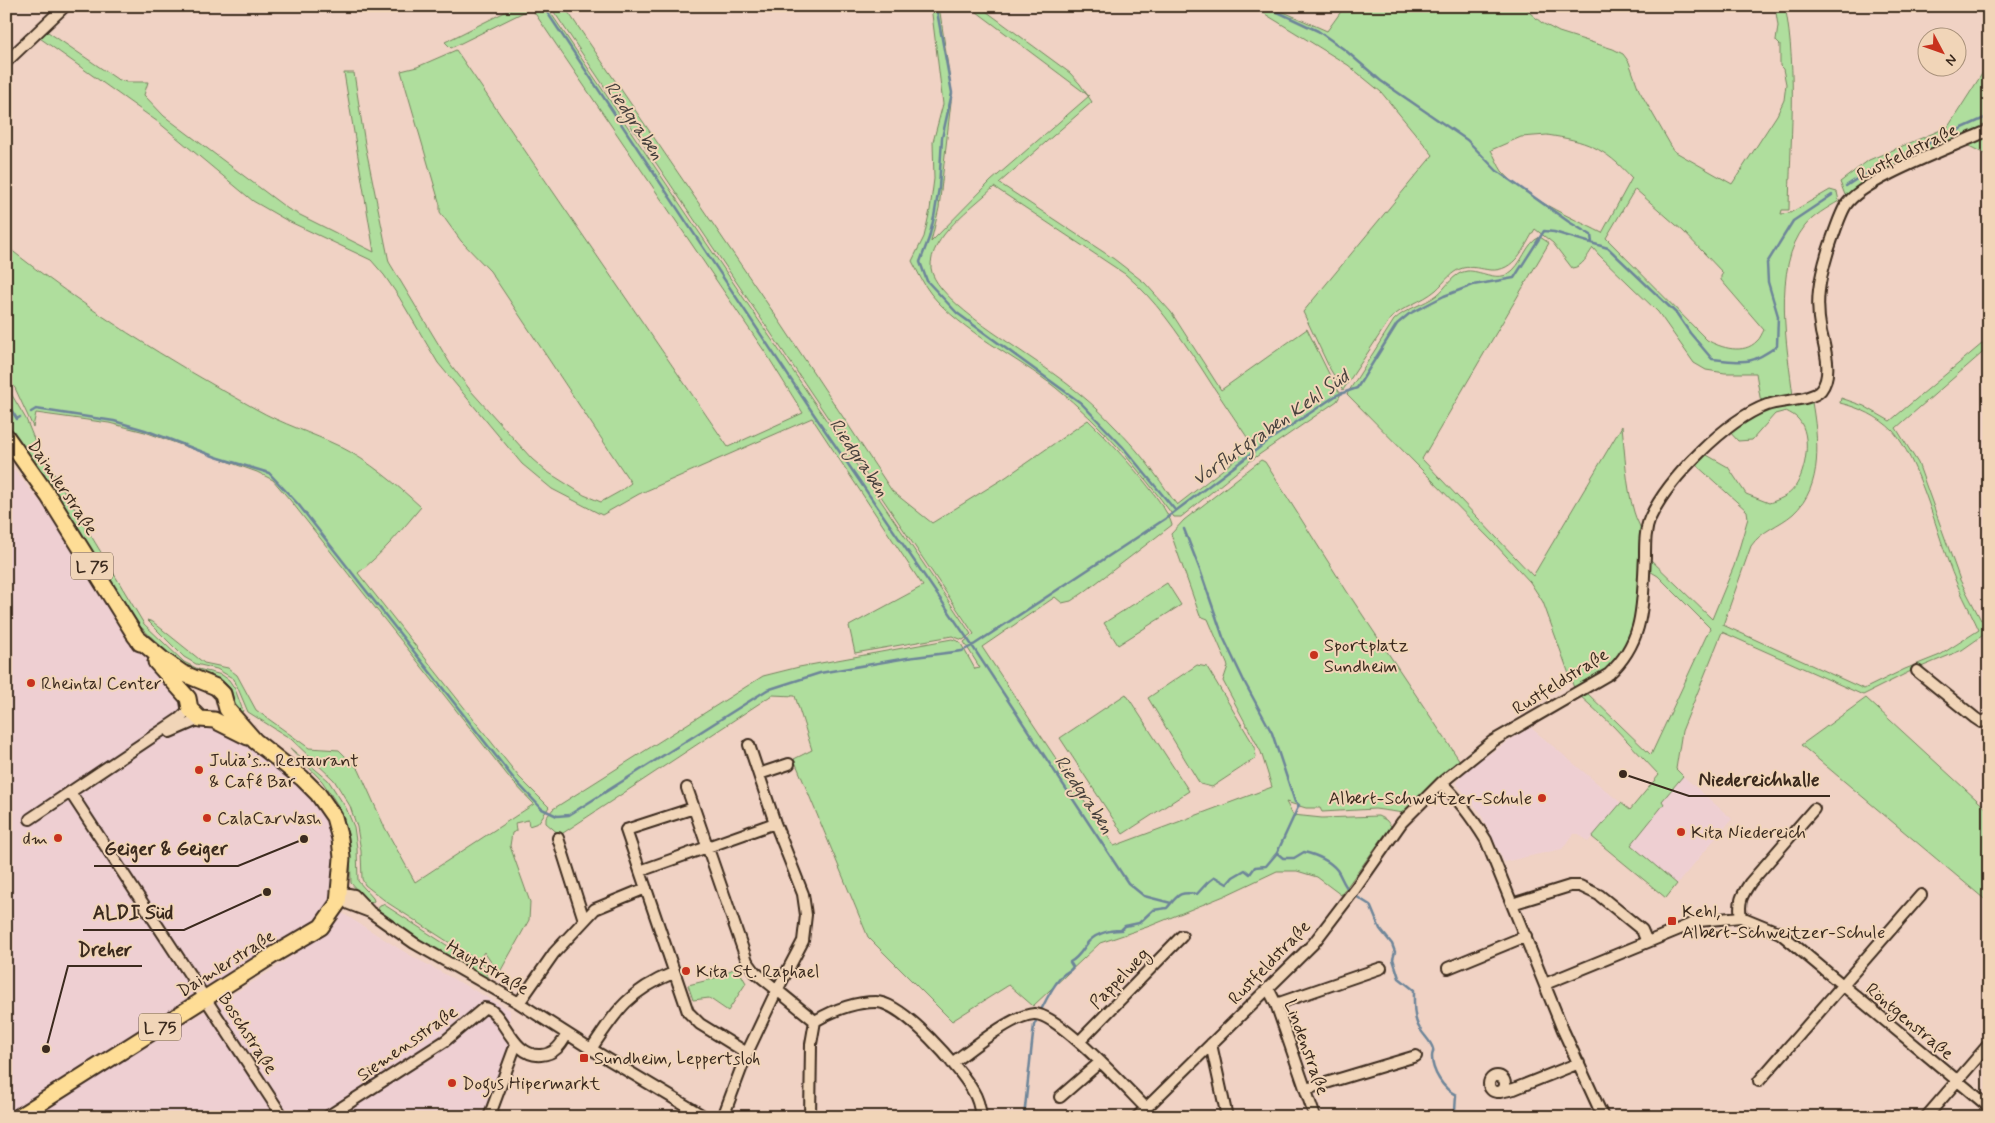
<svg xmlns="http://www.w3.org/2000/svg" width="1995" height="1123" font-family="Mynerve,sans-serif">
	<rect width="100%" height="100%" fill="#f0d2c4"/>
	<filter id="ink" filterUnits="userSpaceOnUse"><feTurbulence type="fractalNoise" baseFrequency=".02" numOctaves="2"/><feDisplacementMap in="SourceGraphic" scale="10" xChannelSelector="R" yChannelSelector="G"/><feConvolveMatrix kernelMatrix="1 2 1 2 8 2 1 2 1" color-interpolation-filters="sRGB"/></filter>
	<g filter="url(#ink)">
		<path fill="#eecfd2" d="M6 459 55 520 151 663 198 711 282 763 334 817 341 877 320 917 289 941 138 1031 6 1114Z
			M1530 727 1621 803 1588 842 1579 834H1574L1562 849 1504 862 1480 812 1456 783 1462 774 1477 762Z
			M1683 776 1732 819 1677 884 1630 845 1664 804 1662 801Z
			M342 913 408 954 510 1010V1045L482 1117H31L269 972 313 941 338 914Z"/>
		<path fill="#afde9d" stroke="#75845e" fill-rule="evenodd" d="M517 6H536L451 48 445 42Z
			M542 6H546L971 634 963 640 952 636 855 653 849 626 923 586 812 418 639 494 602 515 552 489 522 464 438 363 399 297 384 275 371 260 286 220 253 201 158 122 37 36 42 33 48 32 117 79 126 82H148L144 95 164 116 288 209 374 252 344 73H354L365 144 389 262 451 365 471 391 532 459 546 471 584 495 601 502 619 492 631 483 490 271 461 241 440 212V205L401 71 417 67 456 50 728 447 803 413 767 355 534 12Z
			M550 6H564L782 325 892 491 932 523 1006 477 1088 420C1108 439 1166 501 1172 525L1083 593 1071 601 1062 603 1055 597 982 647 1114 846 1272 787 1261 752 1223 681 1228 666 1208 619 1200 616 1171 534 1184 520 1261 460 1265 462 1346 590 1460 761 1431 785 1404 813 1375 809 1322 812 1320 808H1306L1286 802 1293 815 1322 818 1378 816 1386 820 1391 826 1341 895 1317 877 1297 871H1277L1224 896 1150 926 1100 943 1033 1006 1009 985 952 1021 868 937 794 759 812 750 795 696 772 695 560 835 546 823V818L553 809 763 676 799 667 952 639 960 642 975 669 980 668 964 642 974 634Z
			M931 6H939L952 93 939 208 931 242 991 181 1089 96 969 6H979L1070 73 1080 84 1092 102 999 183 1114 259 1145 283 1171 312 1221 390 1307 329 1335 386 1341 394 1337 401 1250 461 1181 517H1174C1140 470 1101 424 1056 388 1017 357 962 332 931 294 923 284 918 272 912 261L924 237 930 210 934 179 933 142 943 104ZM994 187 1125 274C1156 300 1177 332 1200 366 1217 393 1235 419 1253 446L1177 505C1169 495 1163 484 1155 474 1143 457 1128 440 1113 425 1084 393 1047 369 1012 345 991 331 934 294 931 268 929 237 973 207 994 187Z
			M1252 6H1270L1327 31 1345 6H1525L1530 13 1542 23 1559 32 1613 49 1623 54 1629 62 1639 90 1674 151 1732 184 1777 115 1784 100 1786 84 1783 69 1780 66V45L1776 41 1778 26 1775 6H1785C1798 73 1790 142 1789 210H1782L1781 214 1790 213 1830 190 1837 192 1839 201C1827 208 1813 216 1805 226 1772 267 1787 347 1793 396L1761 403 1756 373H1725L1706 370 1694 363 1658 312 1599 255 1593 248C1587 256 1583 267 1572 268L1553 243 1535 229C1524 247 1515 272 1490 270 1482 269 1471 266 1463 268 1451 271 1445 282 1436 290 1422 302 1403 306 1390 319L1343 390 1330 369 1303 312 1433 155 1381 92 1348 65ZM1547 135C1586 141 1604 147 1632 178L1602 233C1569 216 1526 199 1502 171 1498 165 1495 157 1491 150L1521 137ZM1635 189 1683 231 1723 273 1721 276V280L1764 330C1762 333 1760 339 1757 341 1744 355 1721 348 1707 340L1606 238Z
			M1989 63V126L1849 198 1845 195 1840 182 1869 160 1948 127Z
			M1989 133V156L1965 144Z
			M1540 237 1549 243 1422 459 1533 576 1622 426C1625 454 1626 485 1634 512 1636 520 1641 526 1642 534 1645 562 1636 642 1616 662 1605 674 1588 681 1574 688L1543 602 1530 582 1495 544 1347 394 1394 320C1406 308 1424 305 1437 295 1447 287 1453 273 1467 271 1480 270 1495 281 1508 274 1523 265 1525 243 1540 237Z
			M6 246C84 308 169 361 256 409 282 424 312 433 339 446 369 461 396 484 421 507 401 531 382 554 358 573L519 777 549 807 538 823 529 826 528 820 515 823 516 831 512 833 510 846 530 902 529 920 496 979V969L484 952 482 955 492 968V975L484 965 388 903 365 885 362 879 361 851 357 827 350 806 334 780 291 739 248 712 234 679 217 669 196 664 184 657 147 620 153 622 204 663 228 668 237 675 256 710 309 748 339 750 359 770 385 828 415 882 534 804 512 781 290 500 273 480 257 472 145 432 109 423 36 413 33 427 15 388 6 377Z
			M1989 338V347L1896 428 1918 463 1960 580 1981 620 1989 616V624L1985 626 1989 631 1962 650 1909 672 1863 695 1722 632 1682 731 1676 769 1683 776 1662 801 1664 804 1631 845 1677 884 1666 898 1592 837 1621 803 1630 810 1659 775 1613 726 1579 695 1586 692 1651 755 1710 628 1658 576 1648 570V557L1712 619 1734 566 1748 518 1747 511 1695 464 1705 454 1728 467 1746 494 1769 503C1778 500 1789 496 1795 487 1806 471 1812 436 1799 420 1796 416 1790 413 1786 411L1775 414 1752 440 1738 441 1728 430 1751 414 1789 403 1812 402C1818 438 1824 486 1793 514 1779 526 1762 530 1751 546L1723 625 1864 689 1905 669 1940 655 1979 630C1969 608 1957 587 1949 564 1936 528 1918 459 1893 431 1878 416 1860 408 1840 403L1841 398 1864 406 1890 421Z
			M6 385 26 419 36 444 144 624 184 662 198 669 222 675 229 680 235 689 243 711 240 714 236 708 231 689 225 683 178 663 140 626 6 421Z
			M1167 583 1181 605 1118 645 1104 623Z
			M1197 665 1207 667 1255 747 1256 758 1212 787 1200 784 1148 698Z
			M1126 694 1189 791 1123 834 1060 738Z
			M1866 698 1989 811V903L1801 745Z
			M289 747 328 780 346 808 354 827 357 848 358 881 373 898 374 901 369 904 351 883 350 844 344 820 337 804 322 781Z
			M383 904 482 968 490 979 499 986C479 976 386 925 378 909L380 905Z
			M737 967 746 983 728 1011 709 998 693 1000 688 985 713 979Z"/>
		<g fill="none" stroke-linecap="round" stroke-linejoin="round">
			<path stroke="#6d8599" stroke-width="2.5" d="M543 6 813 413 967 638 1128 883 1144 896 1171 903
				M936 6 952 93 942 138 939 188 934 217 929 238 920 262 927 281 957 313 1081 403 1122 446 1175 510
				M1265 6 1318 31 1345 50 1381 81 1467 140 1497 171 1569 222 1591 235 1592 243
				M1846 186 1872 169 1989 116
				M6 402 17 419 20 417
				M31 412 36 409 114 421 145 430 216 457 269 473 298 504 514 779 542 809 557 816 569 815 767 690 820 673 907 658 962 651 972 646 1165 519 1268 441 1337 395 1357 388 1397 324 1409 314 1444 296 1473 285 1514 278 1544 231 1554 232 1608 248 1677 314 1690 333 1712 359C1745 362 1749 366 1777 346L1778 316 1768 282 1767 263 1793 221 1832 195
				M1184 529 1200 570 1223 637 1245 683 1272 733 1295 802 1299 805 1277 853
				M1354 895 1370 905 1380 929 1392 944 1395 952 1393 959 1399 978 1414 990C1414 1002 1413 1019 1420 1029 1424 1036 1431 1041 1433 1049 1434 1053 1432 1052 1432 1057 1432 1071 1443 1089 1456 1095L1455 1111 1459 1117
				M1040 1012C1046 1000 1052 987 1061 977 1065 972 1070 972 1073 967L1070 962C1078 958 1081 952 1086 945 1093 934 1109 930 1121 930L1125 926 1139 923 1153 910 1167 908C1178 895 1179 891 1197 894L1207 883 1215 877 1227 884 1233 877 1245 870 1250 874 1255 867 1266 866 1277 853 1283 858H1294L1304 852C1316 855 1329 860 1337 870 1342 877 1343 885 1350 891
				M1024 1117 1034 1025 1038 1017"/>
			<defs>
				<path id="street" d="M6 62 65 6
					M1917 671 1975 718 1981 722 1989 719
					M170 732 200 719
					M759 774 789 764
					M1441 783C1460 800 1473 819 1486 840L1563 1030 1603 1117
					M687 788 747 961 755 972 815 1021 811 1044 810 1117
					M70 792 283 1117
					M694 808 626 830 688 1012 700 1024 747 1053
					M30 819 179 719 190 709
					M558 838 584 920
					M640 871 775 823
					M338 892 354 895 370 912 414 943 519 1003 591 1049 705 1117
					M338 892 349 904 370 912
					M1512 904 1570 886H1580L1599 895 1642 930 1647 942
					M1741 917C1738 902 1742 895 1750 883L1814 809
					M1448 968 1526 936
					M1545 984 1699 921 1741 917 1780 933 1989 1107
					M1268 988 1276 1004 1315 1117
					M519 1003 554 953 595 909 646 888
					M1276 1004 1381 968
					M815 1021C832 1011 855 1002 876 1002 903 1002 961 1069 973 1091 978 1099 980 1108 981 1117
					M1079 1042 1182 936
					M1211 1044 1227 1117
					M591 1049C617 1010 629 991 673 973
					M952 1063C970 1050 1012 1015 1034 1014 1058 1013 1126 1088 1145 1107
					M1489 1084a8 8 0 1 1 16 0a8 8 0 1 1-16 0Z
					M1759 1081 1921 895
					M1306 1089 1416 1056
					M1500 1092 1514 1089 1579 1063
					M1060 1097 1099 1063
					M327 1117 445 1041 484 1008C503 1008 511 1058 541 1055 555 1054 561 1045 567 1034
					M489 1117 516 1044
					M723 1117 747 1053 773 998 803 941 806 915 803 894 775 823 749 745
					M1137 1117 1313 944 1355 889 1402 822 1441 783 1493 741 1609 674C1646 639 1642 603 1645 556 1645 543 1645 530 1650 518 1668 479 1726 420 1767 405 1781 400 1812 401 1821 390 1833 375 1825 349 1821 332 1815 301 1819 281 1828 251 1832 239 1840 214 1846 205 1864 178 1956 146 1989 130
					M1926 1117 1989 1044"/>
				<path id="primary" d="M6 436 49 497 140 643
					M156 662 188 698 190 709 200 719 214 720 248 737
					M18 1117 275 954 321 927 338 903 342 858 340 839 334 817 318 794 302 778 255 741 227 709 223 694 216 687 182 673 162 659 135 636"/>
			</defs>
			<use href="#street" stroke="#3b2a1e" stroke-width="14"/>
			<use href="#primary" stroke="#3b2a1e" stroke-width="19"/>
			<use href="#street" stroke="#f1d5b8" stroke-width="10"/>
			<use href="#primary" stroke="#fedd96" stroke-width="15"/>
		</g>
	</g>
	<g fill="#c8321e" stroke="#f1d5b8" stroke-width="2">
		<circle cx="1314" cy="655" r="5"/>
		<circle cx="31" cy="683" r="5"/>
		<circle cx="199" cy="770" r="5"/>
		<circle cx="1542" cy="798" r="5"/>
		<circle cx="207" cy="818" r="5"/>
		<circle cx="1681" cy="832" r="5"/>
		<circle cx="58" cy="838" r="5"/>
		<rect x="1667" y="916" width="10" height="10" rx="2.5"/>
		<circle cx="686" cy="971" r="5"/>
		<rect x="579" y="1053" width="10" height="10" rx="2.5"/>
		<circle cx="452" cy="1083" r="5"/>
	</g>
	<g text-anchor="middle" stroke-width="4" stroke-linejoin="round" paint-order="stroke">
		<g fill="#f1d5b8" stroke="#725d4c" stroke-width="1">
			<rect x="71" y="552.5" width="42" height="27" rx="4"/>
			<rect x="139" y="1013.5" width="42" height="27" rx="4"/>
		</g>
		<g font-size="16" font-weight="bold" fill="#3b2a1e">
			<text x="92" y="572">L 75</text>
			<text x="160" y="1033">L 75</text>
		</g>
		<g font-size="18" fill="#3b2a1e" stroke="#f1d5b8">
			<text transform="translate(1907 152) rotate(-26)" y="6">Rustfeldstraße</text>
			<text transform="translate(63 487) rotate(56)" y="6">Daimlerstraße</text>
			<text transform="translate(1560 681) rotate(-32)" y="6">Rustfeldstraße</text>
			<text transform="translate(1269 962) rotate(-46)" y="6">Rustfeldstraße</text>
			<text transform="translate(226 963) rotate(-32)" y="6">Daimlerstraße</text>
			<text transform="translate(488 967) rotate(30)" y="6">Hauptstraße</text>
			<text transform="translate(1119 978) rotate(-46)" y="6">Pappelweg</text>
			<text transform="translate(1910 1021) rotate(40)" y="6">Röntgenstraße</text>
			<text transform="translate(248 1033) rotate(57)" y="6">Boschstraße</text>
			<text transform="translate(407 1043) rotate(-35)" y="6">Siemensstraße</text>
			<text transform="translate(1307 1047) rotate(70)" y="6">Lindenstraße</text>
		</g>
		<g font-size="18" fill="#3b2a1e" stroke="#f1d5b8" text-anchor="start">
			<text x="1324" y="651">Sportplatz<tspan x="1324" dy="21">Sundheim</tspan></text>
			<text x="41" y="689">Rheintal Center</text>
			<text x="209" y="766">Julia’s… Restaurant<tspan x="209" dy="21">&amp; Café Bar</tspan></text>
			<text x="1532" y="804" text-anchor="end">Albert-Schweitzer-Schule</text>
			<text x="217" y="824">CalaCarWash</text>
			<text x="1691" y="838">Kita Niedereich</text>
			<text x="48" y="844" text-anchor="end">dm</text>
			<text x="1682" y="917">Kehl,<tspan x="1682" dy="21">Albert-Schweitzer-Schule</tspan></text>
			<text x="696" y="977">Kita St. Raphael</text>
			<text x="594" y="1064">Sundheim, Leppertsloh</text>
			<text x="462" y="1089">Dogus Hipermarkt</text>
		</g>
		<g font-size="19" font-style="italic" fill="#47413d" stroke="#f1d5b8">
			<text transform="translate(635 120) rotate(56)" y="7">Riedgraben</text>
			<text transform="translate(1270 427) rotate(-35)" y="7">Vorflutgraben Kehl Süd</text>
			<text transform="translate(860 457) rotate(56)" y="7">Riedgraben</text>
			<text transform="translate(1085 794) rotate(56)" y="7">Riedgraben</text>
		</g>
	</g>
	<path fill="none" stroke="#3b2a1e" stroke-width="2" d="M1623 774L1689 796H1830M304 839L238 866H94M267 892L184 930H83M46 1049L68 966H142"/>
	<g fill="#3b2a1e" stroke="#f1d5b8" stroke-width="2">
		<circle cx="1623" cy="774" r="5"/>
		<circle cx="304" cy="839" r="5"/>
		<circle cx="267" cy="892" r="5"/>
		<circle cx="46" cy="1049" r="5"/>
	</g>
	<g font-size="19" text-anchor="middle" font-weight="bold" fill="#3b2a1e" stroke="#f1d5b8" stroke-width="4" stroke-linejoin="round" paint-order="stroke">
		<text x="1759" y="786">Niedereichhalle</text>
		<text x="166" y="855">Geiger &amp; Geiger</text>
		<text x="133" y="919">ALDI Süd</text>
		<text x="105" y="956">Dreher</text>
	</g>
	<rect width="1995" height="1123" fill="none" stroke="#f1d5b8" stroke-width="25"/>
	<rect x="12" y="12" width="1970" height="1098" fill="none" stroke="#3b2a1e" stroke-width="2" filter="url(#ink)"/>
	<g transform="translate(1942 52) rotate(131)"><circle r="24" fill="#f1d5b8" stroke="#a8917a"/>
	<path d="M0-4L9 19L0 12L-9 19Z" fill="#c8321e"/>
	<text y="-8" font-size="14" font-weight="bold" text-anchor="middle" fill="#3b2a1e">N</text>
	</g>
</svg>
